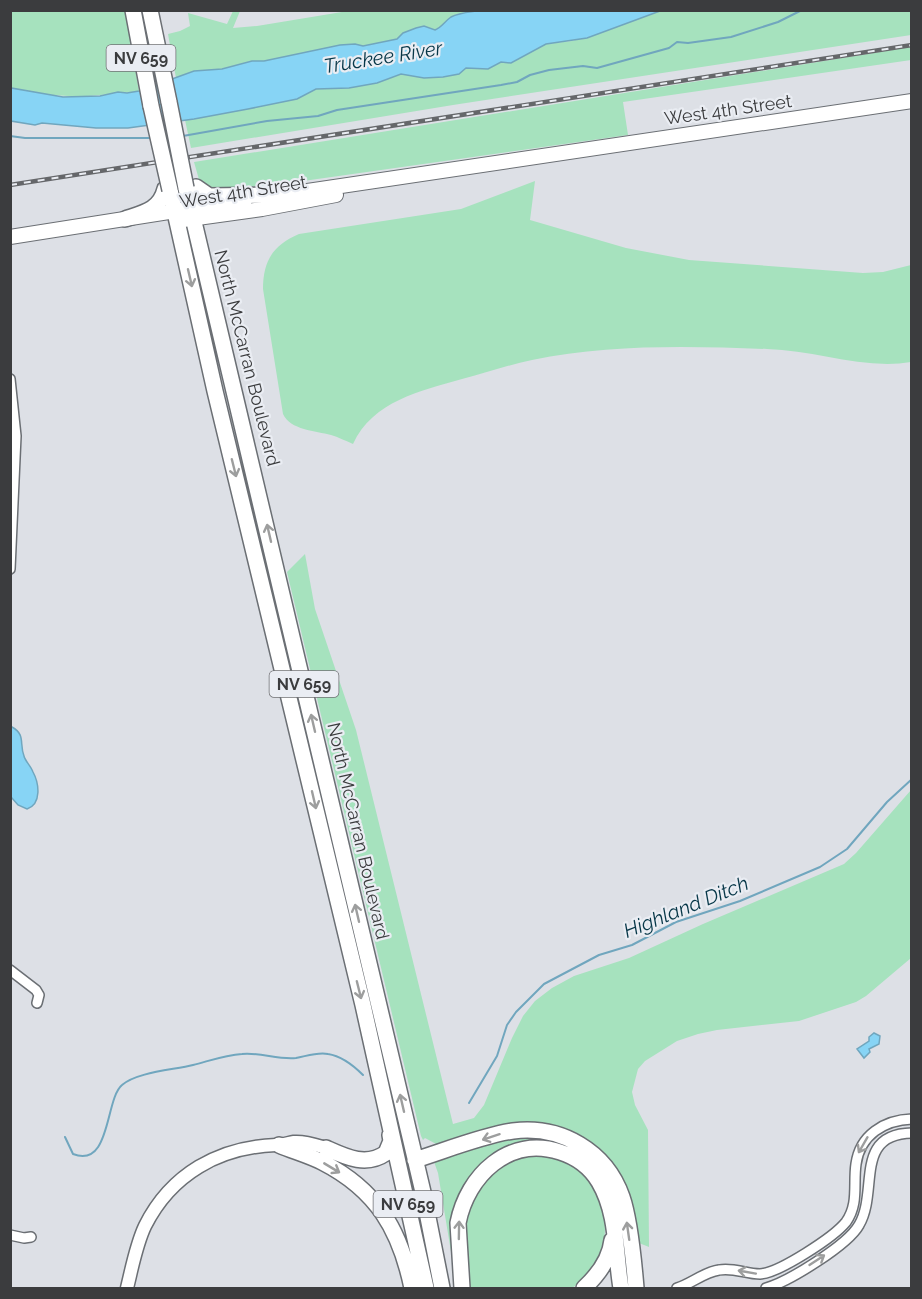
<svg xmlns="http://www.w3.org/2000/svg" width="922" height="1299" font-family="Raleway,sans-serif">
	<rect width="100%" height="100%" fill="#dde0e6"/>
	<path fill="#a6e2be" d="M11 11H125L139 91C131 93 123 92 115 93 80 99 45 96 11 88Z
		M233 11H240L233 28 257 26 348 11H482C472 12 460 12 451 17 445 21 442 27 434 30L424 26 403 33 397 39 363 46 355 44 264 61H251L222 69 194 71 176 78 168 34 180 31 190 26 188 13 227 24Z
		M660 11H911V35L453 105 191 148 185 120 297 99 316 89 349 88 377 83 401 74 425 78 443 77 459 74 466 68 488 69 501 62 522 57 546 44 572 41Z
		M911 47V60L623 102 628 135 275 185 215 189 200 183 194 162Z
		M535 181 530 220 626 248 689 260 863 273 883 272 911 265V362C864 370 815 350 767 349 690 346 608 344 532 360 508 365 485 373 462 379 420 391 373 401 353 444 346 441 338 437 331 435 316 431 290 430 283 414L263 289C263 261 273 245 299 234L461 209Z
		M305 554 315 609 356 730 453 1124 474 1118 484 1105 512 1038 523 1016 535 1001 552 988 574 976 629 958 703 924 844 864 856 853 911 790V958L866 996 856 1002 799 1021 717 1030 698 1034 677 1041 645 1061 638 1069 632 1092 635 1105 648 1130 649 1247 639 1243 631 1211 561 1129 438 1145 425 1138 423 1140 421 1136 287 572Z
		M526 1134 579 1149 536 1144 468 1186 457 1288 438 1173 433 1159Z
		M540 1154C549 1157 562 1158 571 1163 585 1170 594 1185 599 1199 612 1233 604 1267 572 1288H468L464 1233 466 1214 483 1181 508 1160Z"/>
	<path fill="#87d4f5" stroke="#70a6be" stroke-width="1.5" d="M482 10 660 11 587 38 546 44 511 63 501 62 488 69 466 68 459 74 443 77 424 78 401 74 377 83 349 88 316 89 297 99 248 109 194 119 128 128H96L42 123 35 125 11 121V88L63 97 100 96 118 92 127 93 139 91 194 71 222 69 252 61H264L340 45 355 44 363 46 397 39 403 33 416 28 424 26 435 30C442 27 445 21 451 17 460 12 472 12 482 10Z
		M12 727C26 735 19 743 24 756 25 761 31 766 33 772 39 783 42 804 27 809L18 805 11 797 10 728Z
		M874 1033 880 1036 879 1044 869 1049 870 1052 864 1058 857 1049 869 1041V1037Z"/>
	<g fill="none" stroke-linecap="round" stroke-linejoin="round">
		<path stroke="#70a6be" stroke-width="2" d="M10 136 25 138H153
			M183 136 267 121 318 116 337 110 501 85 517 82 530 75 549 70 583 66 597 68 669 48 677 42 688 43 731 37 778 22 802 10
			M469 1103 497 1056 507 1025 516 1012 544 984 599 955 632 945 676 922 740 901 820 867 847 849 887 802 912 779
			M65 1137 73 1154C111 1169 105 1099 122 1085 137 1072 173 1070 193 1065 209 1061 225 1055 242 1054 260 1052 278 1060 296 1058 307 1056 317 1052 328 1054 341 1056 354 1066 363 1075"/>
		<defs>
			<path id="minor" d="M10 379 16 436 10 569
				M10 970 36 990 39 995 37 1003
				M10 1235 24 1238 31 1237
				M677 1288C691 1284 704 1272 719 1270 733 1267 746 1274 760 1274 779 1273 834 1237 846 1222 859 1204 853 1184 856 1164 860 1135 884 1120 912 1119
				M766 1288C788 1282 848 1245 859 1225 879 1191 853 1134 912 1133"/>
			<path id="tertiary" d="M127 1288C132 1268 136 1245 145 1226 171 1174 219 1147 276 1145 282 1145 288 1143 294 1142 305 1141 316 1145 326 1148"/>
			<path id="secondary" d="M267 197 912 101
				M183 220 262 209 336 195
				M10 237 245 200"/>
			<path id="primary" d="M133 10 151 106
				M150 10 169 102
				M196 187 209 196 278 195
				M186 188 423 1192 442 1288
				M170 190 215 391 363 1005 426 1288
				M125 219C143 213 160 210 165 189
				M279 1145C293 1151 308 1155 322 1162 377 1190 400 1230 412 1288
				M326 1148C346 1157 366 1167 386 1153L391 1141 390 1135
				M415 1160C444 1151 484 1135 513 1131 561 1125 606 1151 622 1197 630 1220 634 1264 636 1288
				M462 1288 458 1223C467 1176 509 1135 560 1152 576 1157 590 1167 599 1182 618 1214 615 1253 621 1288
				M584 1288C598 1275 610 1259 612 1240"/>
		</defs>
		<use href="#minor" stroke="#6b6f74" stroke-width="12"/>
		<use href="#tertiary" stroke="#6b6f74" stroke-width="15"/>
		<use href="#secondary" stroke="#6b6f74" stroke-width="16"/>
		<use href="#primary" stroke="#6b6f74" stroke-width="18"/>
		<use href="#minor" stroke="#fff" stroke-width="9"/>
		<use href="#tertiary" stroke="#fff" stroke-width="12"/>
		<use href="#secondary" stroke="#fff" stroke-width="14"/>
		<use href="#primary" stroke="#fff" stroke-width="15"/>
		<defs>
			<path id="rail" d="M10 185 912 45"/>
		</defs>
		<use href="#rail" stroke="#65676a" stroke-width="4.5"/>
		<use href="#rail" stroke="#eaedf3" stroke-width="2" stroke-dasharray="7" stroke-linecap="butt"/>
		<defs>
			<path id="primary-bridge" d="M169 102 186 188
				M151 106 170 190"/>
		</defs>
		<use href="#primary-bridge" stroke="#6b6f74" stroke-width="18" stroke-linecap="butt"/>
		<use href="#primary-bridge" stroke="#fff" stroke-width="15"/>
	</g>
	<defs><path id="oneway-shaft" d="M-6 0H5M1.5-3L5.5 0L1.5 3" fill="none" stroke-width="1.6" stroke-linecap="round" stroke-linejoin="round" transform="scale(1.5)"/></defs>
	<g stroke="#9d9e9e">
		<use href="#oneway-shaft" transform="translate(190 278) rotate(77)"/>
		<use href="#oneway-shaft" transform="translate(234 468) rotate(76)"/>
		<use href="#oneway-shaft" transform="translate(269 533) rotate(-103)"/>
		<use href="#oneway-shaft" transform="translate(313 723) rotate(-103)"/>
		<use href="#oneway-shaft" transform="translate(314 800) rotate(77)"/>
		<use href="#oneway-shaft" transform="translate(357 913) rotate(-103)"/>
		<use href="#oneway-shaft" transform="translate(359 990) rotate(76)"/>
		<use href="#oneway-shaft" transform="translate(402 1103) rotate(-103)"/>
		<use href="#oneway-shaft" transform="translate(491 1137) rotate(162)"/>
		<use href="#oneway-shaft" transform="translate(863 1145) rotate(120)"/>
		<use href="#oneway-shaft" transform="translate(332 1168) rotate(31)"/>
		<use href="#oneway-shaft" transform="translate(459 1230) rotate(-89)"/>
		<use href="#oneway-shaft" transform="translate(628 1231) rotate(-98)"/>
		<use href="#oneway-shaft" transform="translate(817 1260) rotate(-33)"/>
		<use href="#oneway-shaft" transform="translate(747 1272) rotate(-170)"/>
	</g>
	<g text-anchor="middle" stroke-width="4.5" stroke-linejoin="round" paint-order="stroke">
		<g fill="#eaedf3" stroke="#707174" stroke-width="1.5">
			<rect x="106.5" y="45" width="69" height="26" rx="4.5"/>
			<rect x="269.5" y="671" width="69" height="26" rx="4.5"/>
			<rect x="373.5" y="1191" width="69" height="26" rx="4.5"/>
		</g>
		<g font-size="16" font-weight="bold" fill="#3b3c3e">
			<text x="141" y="64">NV 659</text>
			<text x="304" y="690">NV 659</text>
			<text x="408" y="1210">NV 659</text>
		</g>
		<g font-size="18" fill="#3b3c3e" stroke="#eaedf3">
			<text transform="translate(728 110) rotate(-8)" y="6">West 4th Street</text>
			<text transform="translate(243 192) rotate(-9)" y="6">West 4th Street</text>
			<text transform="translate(247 358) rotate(76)" y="6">North McCarran Boulevard</text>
			<text transform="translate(358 831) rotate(77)" y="6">North McCarran Boulevard</text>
		</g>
		<g font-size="20" font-style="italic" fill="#073748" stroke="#eaedf3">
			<text transform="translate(383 57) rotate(-9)" y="7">Truckee River</text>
			<text transform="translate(686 907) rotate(-22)" y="7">Highland Ditch</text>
		</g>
	</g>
	<rect width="922" height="1299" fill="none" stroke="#3b3c3e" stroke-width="24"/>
</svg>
